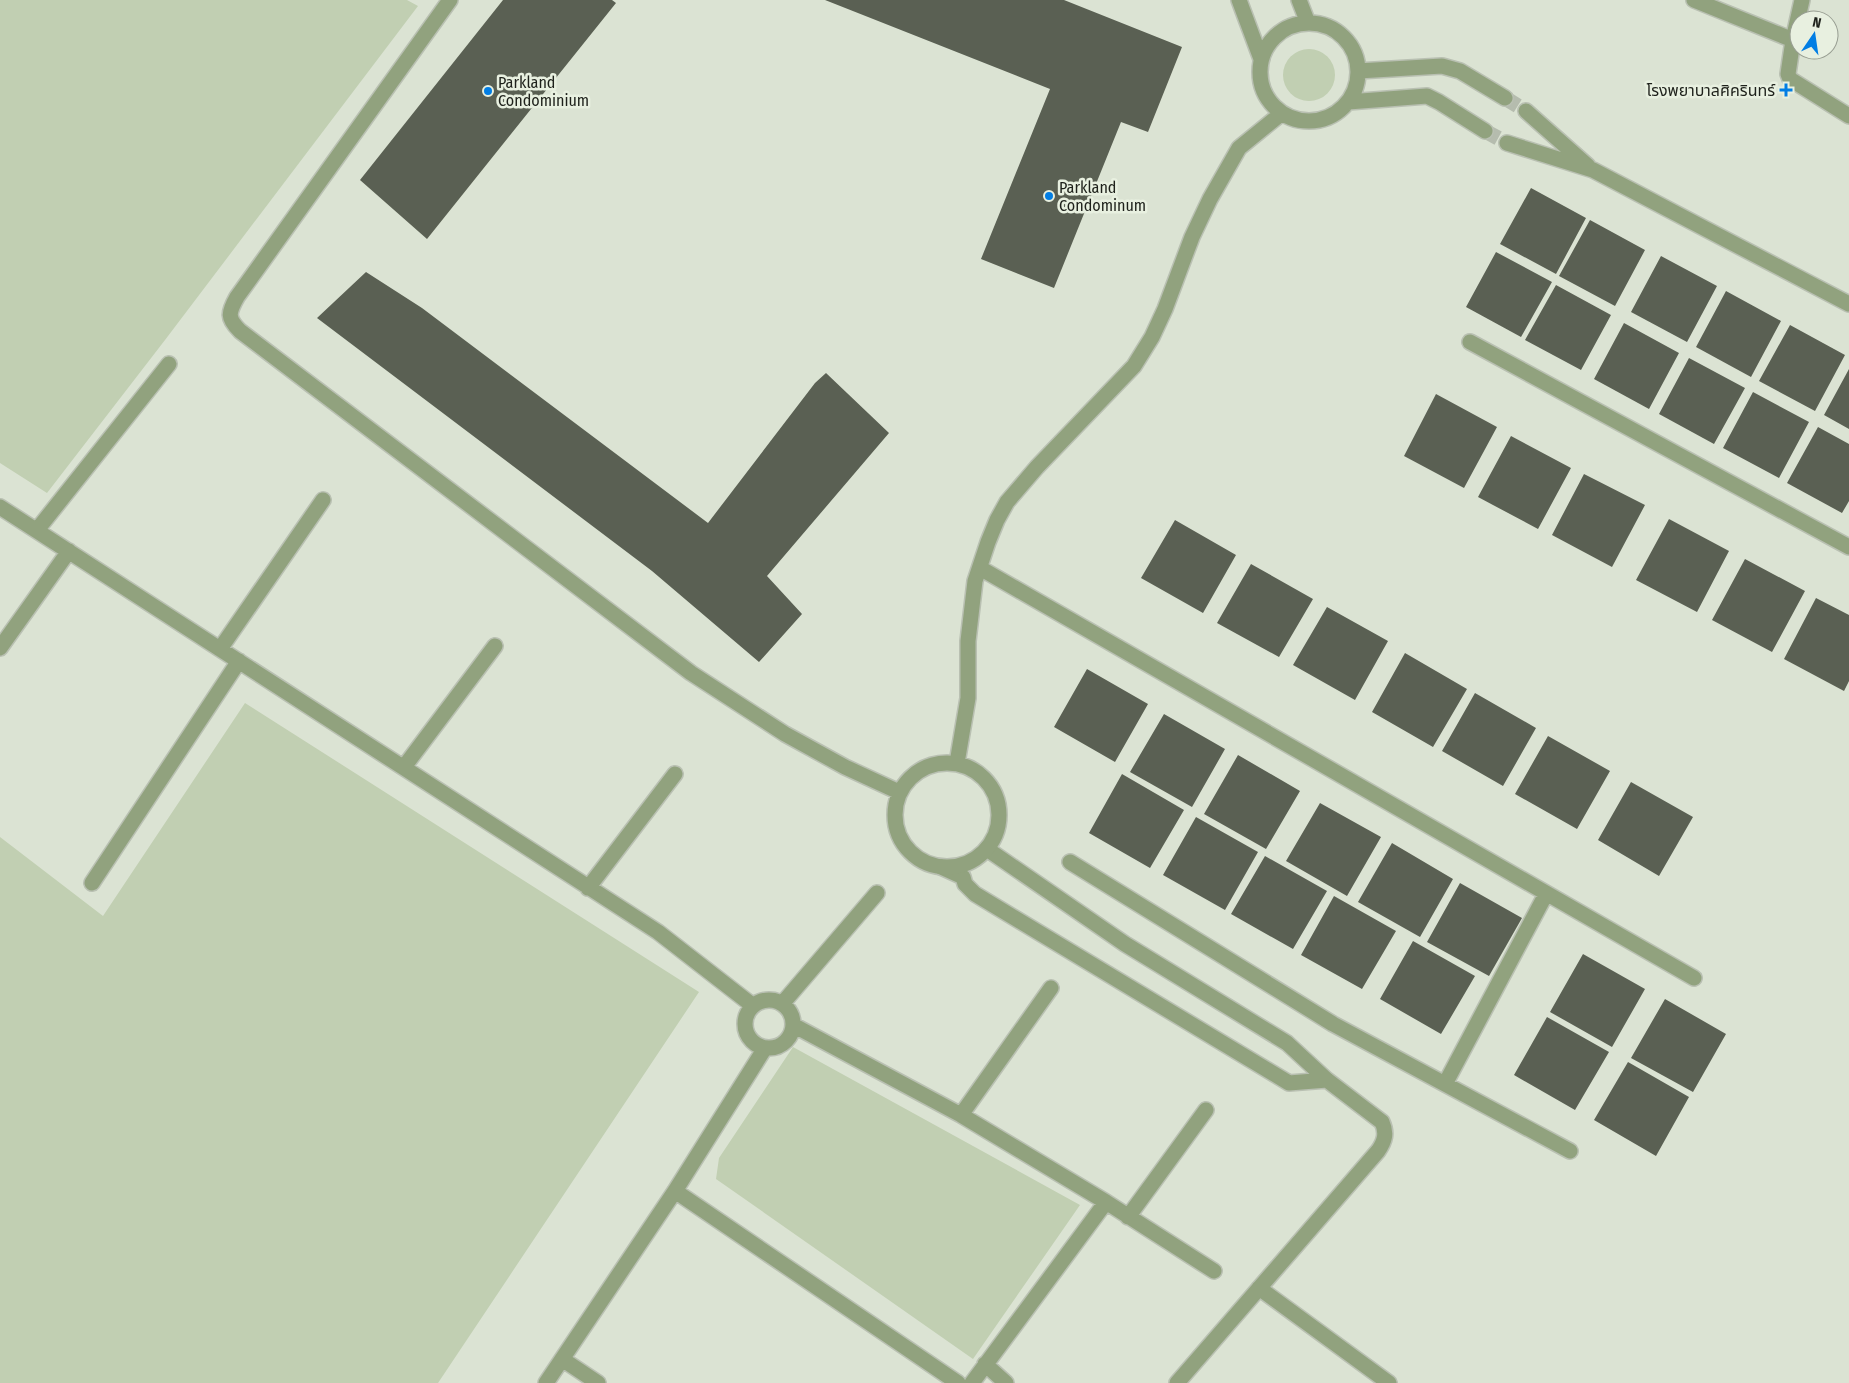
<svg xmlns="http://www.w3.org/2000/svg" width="1849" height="1383" font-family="'Fira Sans Condensed','Noto Sans Thai',sans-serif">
	<rect width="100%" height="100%" fill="#dbe3d3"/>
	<path fill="#c1cfb2" d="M0 0H407L418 6 165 340 47 493 0 463Z
		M1283 75a26 26 0 1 1 52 0a26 26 0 1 1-52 0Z
		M245 703 699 992 438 1383H0V837L103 916Z
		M793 1047 1080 1205 973 1359 716 1179 719 1158Z"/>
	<path fill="#5a6053" d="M503 0H612L616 3 427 239 360 180Z
		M825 0H1064L1182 47 1148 132 1121 122 1054 288 981 259 1050 89Z
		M1531 188 1586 218 1556 274 1500 244Z
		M1590 220 1645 250 1615 306 1559 276Z
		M1496 252 1552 282 1521 337 1466 307Z
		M1661 256 1717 286 1687 342 1631 312Z
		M366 272 422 308 708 523 815 383 826 373 889 433 767 576 802 614 759 662 652 571 317 318Z
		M1556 285 1611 315 1581 370 1525 340Z
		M1726 291 1781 321 1751 377 1696 347Z
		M1624 323 1679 353 1649 409 1594 379Z
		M1790 325 1845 355 1815 411 1759 381Z
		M1689 358 1745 388 1714 444 1659 414Z
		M1849 369V429L1824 415Z
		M1753 392 1809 422 1779 478 1723 448Z
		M1436 394 1497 427 1464 488 1404 456Z
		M1818 427 1849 444V501L1842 513 1787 483Z
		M1511 436 1571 468 1538 529 1478 497Z
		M1584 474 1645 505 1612 567 1552 535Z
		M1669 519 1729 551 1697 612 1636 580Z
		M1175 520 1236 555 1203 613 1141 578Z
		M1745 559 1805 591 1772 652 1712 620Z
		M1251 564 1313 599 1279 657 1217 623Z
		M1816 598 1849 615V681L1844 691 1784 659Z
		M1327 607 1388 641 1355 700 1293 665Z
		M1405 653 1467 689 1433 747 1372 712Z
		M1087 669 1148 704 1115 762 1054 727Z
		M1475 693 1536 728 1503 786 1442 751Z
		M1164 714 1225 749 1192 807 1130 772Z
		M1548 736 1610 771 1577 829 1515 794Z
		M1238 755 1300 791 1266 849 1204 814Z
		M1122 774 1184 810 1150 868 1089 833Z
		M1631 782 1693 817 1659 876 1598 840Z
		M1320 803 1381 837 1347 896 1286 861Z
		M1196 817 1258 852 1225 910 1163 875Z
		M1392 843 1453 879 1420 937 1358 902Z
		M1265 856 1327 891 1293 949 1231 914Z
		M1460 883 1522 918 1489 976 1427 942Z
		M1334 896 1396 931 1362 989 1301 955Z
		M1413 941 1475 976 1441 1034 1380 999Z
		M1583 954 1645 989 1612 1047 1550 1012Z
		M1665 999 1726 1034 1693 1092 1631 1058Z
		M1547 1017 1609 1052 1575 1110 1514 1075Z
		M1628 1062 1689 1097 1656 1156 1594 1120Z"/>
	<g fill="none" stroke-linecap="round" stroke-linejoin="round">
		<path stroke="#b5bcae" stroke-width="15" stroke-dasharray="15 8" stroke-linecap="butt" d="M1505 98 1526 111
			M1485 131 1507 143"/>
		<defs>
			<path id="lane" d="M1694 0 1793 40 1802 0
				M1793 40 1788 74 1790 79 1849 116
				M987 849 1125 944 1287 1043 1327 1080 1382 1122C1387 1133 1385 1141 1378 1151L1177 1383
				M941 867 963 877 965 884 975 894 1289 1083 1327 1080
				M1259 1288 1389 1383"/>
			<path id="street" d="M450 0 237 297C228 313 227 318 240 331L691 673 785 734 845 767 899 792
				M1239 0 1261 59
				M1299 0 1308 23
				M1260 72a49 49 0 1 1 98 0a49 49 0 1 1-98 0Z
				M1358 71 1442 66 1460 71 1505 98
				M1348 102 1427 96 1439 102 1485 131
				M1526 111 1588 166
				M1507 143 1593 170 1849 304
				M1470 342 1849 547
				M0 507 658 932 752 1005
				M37 530 169 364
				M980 568 1694 978
				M0 648 69 551
				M220 649 323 500
				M895 815a52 52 0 1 1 104 0a52 52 0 1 1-104 0Z
				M957 763 968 698V641L975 581 988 542 997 520 1007 502 1037 467 1134 366 1152 337 1165 309 1192 237 1210 199 1239 148 1282 113
				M404 767 495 646
				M1070 862 1333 1024 1570 1151
				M92 883 239 661
				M588 888 675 774
				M745 1024a24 24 0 1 1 48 0a24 24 0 1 1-48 0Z
				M782 1004 877 893
				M793 1025 961 1115 1106 1202 1214 1271
				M1445 1084 1546 894
				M961 1115 1051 988
				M675 1191 958 1383
				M1128 1217 1206 1110
				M562 1359 598 1383
				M985 1364 1006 1383
				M546 1383 675 1191 765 1048
				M972 1383 1106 1202"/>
		</defs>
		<use href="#lane" stroke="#b9c0b2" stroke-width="18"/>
		<use href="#street" stroke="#b9c0b2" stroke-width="18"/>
		<use href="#lane" stroke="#91a27e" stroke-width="15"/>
		<use href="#street" stroke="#91a27e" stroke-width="15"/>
	</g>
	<g fill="#027ee4" stroke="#e8f0e0" stroke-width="2">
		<path d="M1783.5 82.5h5v5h5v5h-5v5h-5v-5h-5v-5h5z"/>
		<circle cx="488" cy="91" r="5"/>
		<circle cx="1049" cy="196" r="5"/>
	</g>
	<g text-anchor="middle" stroke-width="5" stroke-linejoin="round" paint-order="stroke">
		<g font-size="16" fill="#1e211b" stroke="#e8f0e0" text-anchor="start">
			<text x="498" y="88">Parkland<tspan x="498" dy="18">Condominium</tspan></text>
			<text x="1775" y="96" text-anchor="end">โรงพยาบาลศิครินทร์</text>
			<text x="1059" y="193">Parkland<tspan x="1059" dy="18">Condominum</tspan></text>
		</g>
	</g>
	<g transform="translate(1814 35) rotate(13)"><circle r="24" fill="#e8f0e0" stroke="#979d91"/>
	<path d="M0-4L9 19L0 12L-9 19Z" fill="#027ee4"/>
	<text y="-8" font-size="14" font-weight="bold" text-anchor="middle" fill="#1e211b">N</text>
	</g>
</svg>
